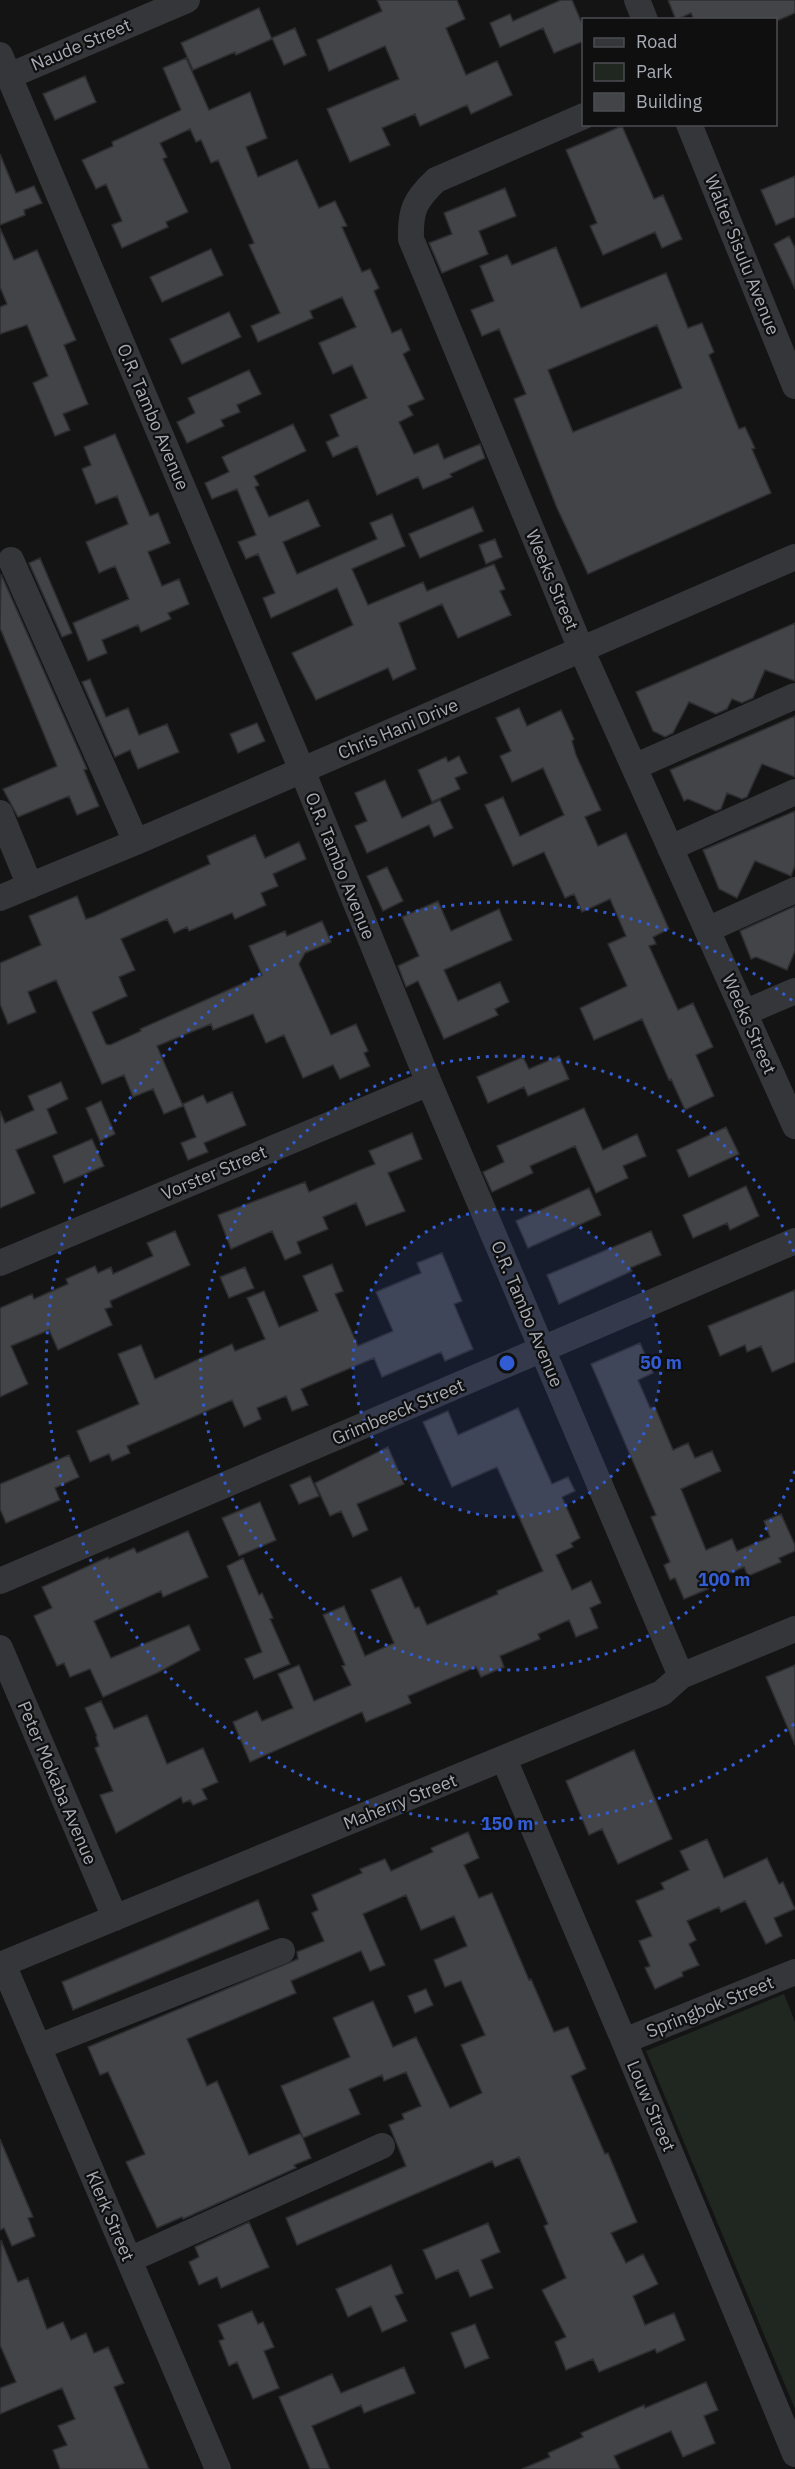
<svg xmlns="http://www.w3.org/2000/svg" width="795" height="2469" font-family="'IBM Plex Sans',sans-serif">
	<rect width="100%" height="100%" fill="#141415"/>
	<path fill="#202721" d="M784 1994 795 2022V2409L646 2051Z"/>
	<path fill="#434448" stroke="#2e2e31" stroke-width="1.5" fill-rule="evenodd" d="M377 0H457L465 19 446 28 466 75 497 61 512 95 471 114 467 105 420 126 415 114 382 128 390 145 350 162 327 109 399 79 385 46 329 71 317 40 382 11Z
		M561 0H572L584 28V41L554 53 543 28 500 47 490 23 510 14 513 21Z
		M668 0H795V13L779 20H694L691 13 676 20Z
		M259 8 272 39 236 55 235 52 193 70 181 43Z
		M295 28 306 55 284 65 272 38Z
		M186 58 209 110 250 92 267 138 246 147 258 177 297 160 319 208 335 201 347 226 342 227 362 272 370 269 379 288 374 291 392 333 401 329 410 350 403 354 424 399 408 406 413 415 399 422 414 454 438 444 444 459 480 444 485 458 450 474 452 477 423 489 418 477 377 495 357 446 333 457 326 442 339 436 330 415 367 398 352 365 333 374 319 343 356 327 342 297 310 311 313 318 258 342 251 326 280 313 249 245 254 243 218 160 211 163 201 140 196 142 190 129 160 143 167 157 163 159 188 212 166 222 168 227 122 248 112 225 122 221 106 184 96 189 82 160 113 146 112 142 181 110 163 68Z
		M85 76 96 102 55 120 43 94Z
		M622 126 654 199 663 195 682 239 662 248 655 232 603 255 590 226 597 223 566 150Z
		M0 154 16 193 34 186 42 203 24 210 25 215 0 225Z
		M795 176V217L776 225 761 190Z
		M505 188 516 216 479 231 488 254 442 273 429 243 452 234 444 213Z
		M0 228 14 260 37 250 76 340 64 345 88 404 63 414 70 430 55 436 33 383 48 376 27 325 0 334V307L7 304 0 287Z
		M789 236 795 248V289L774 244Z
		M556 247 581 308 666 273 688 328 702 323 714 352 709 355 739 429 745 427 755 448 752 449 771 493 588 574 557 508 514 399 526 394 499 329 482 336 471 310 494 301 480 266 507 255 512 265ZM657 325 682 388 573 432 548 370Z
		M211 249 223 275 162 302 150 277Z
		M229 312 241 337 182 364 170 339Z
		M249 370 261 394 237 405 240 412 221 420 224 426 187 443 177 422 195 413 188 398Z
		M293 424 306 451 254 476 259 485 255 487 269 517 308 500 320 526 283 542 297 574 377 539 370 523 392 514 405 546 352 569 368 605 423 582 427 591 494 564 505 589 500 591 511 615 458 638 442 604 399 623 416 669 393 680 388 668 316 700 292 653 353 625 337 588 271 618 263 598 275 593 258 554 246 559 238 542 256 535 237 489 212 499 205 483 229 472 222 457Z
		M115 434 150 516 158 513 170 543 148 552 162 586 179 579 189 604 168 613 171 619 141 632 138 625 102 640 107 653 88 661 73 623 129 599 115 566 99 573 86 542 128 524 117 496 96 504 82 469 91 465 84 447Z
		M473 507 483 531 420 558 409 534Z
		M495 539 502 557 486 564 479 545Z
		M40 558 72 633 62 637 29 563Z
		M1 574 87 769 84 770 99 806 77 815 69 796 18 817 3 789 57 766 0 628Z
		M795 623V681L765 670 753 698 742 703 732 699 727 709 716 714 689 702 673 733 665 737 653 731 636 692Z
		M90 679 106 717 128 708 139 735 167 724 179 752 138 769 130 750 115 757 82 682Z
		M519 708 527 726 561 710 574 739 572 741 576 755 601 810 585 817 598 846 626 833 669 929 653 937 656 944 649 946 678 1010 693 1003 713 1047 696 1055 714 1096 685 1110 671 1079 669 1080 642 1019 594 1040 580 1008 627 986 608 944 626 936 610 899 582 912 574 894 565 898 544 852 513 866 485 805 503 797 520 836 564 815 543 768 512 782 500 756 511 751 496 718Z
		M795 716V777L762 764 747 797 742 799 727 793 721 809 716 811 688 799 684 801 670 770Z
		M257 723 265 741 238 753 230 734Z
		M459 756 467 773 455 778 460 789 432 802 418 770 446 757 448 762Z
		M385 780 402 818 440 800 453 828 434 837 429 825 367 853 355 826 367 821 355 793Z
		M795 811V866L791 876 755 861 737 898 719 889 703 850Z
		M255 835 265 858 299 842 306 859 273 874 278 886 261 893 266 905 235 919 232 913 189 931 187 927 174 933 167 919 121 939 135 970 119 977 127 996 92 1012 106 1044 110 1045 141 1031 140 1029 262 975 249 946 285 931 287 936 322 921 331 942 305 953 299 964 331 1035 356 1024 368 1051 364 1053 370 1066 340 1079 333 1065 303 1078 284 1035 266 1043 253 1014 213 1030 211 1024 157 1046 183 1106 164 1114 153 1089 133 1097 124 1075 102 1084 56 980 28 992 36 1012 8 1024 0 1004V963L41 945 29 916 77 896 86 919 93 917 210 864 207 856Z
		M387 867 403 901 383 911 367 876Z
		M438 901 451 931 499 909 512 940 444 970 458 1001 500 982 509 1002 495 1009 498 1015 444 1039 418 981 406 987 398 966 419 956 402 917Z
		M795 906V951L787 970 756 957 751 959 740 931Z
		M559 1056 569 1079 528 1096 524 1087 488 1103 477 1077 523 1057 529 1069Z
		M61 1082 68 1099 47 1109 57 1133 16 1150 35 1193 0 1208V1111L5 1123 34 1110 28 1096Z
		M232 1092 246 1125 204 1143 208 1152 188 1160 181 1143 196 1137 183 1104 203 1095 207 1103Z
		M101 1101 115 1134 100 1141 86 1108Z
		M584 1108 603 1150 637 1134 646 1156 623 1166 628 1178 596 1193 575 1146 530 1166 533 1173 492 1192 483 1172 504 1162 497 1146Z
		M726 1127 739 1154 689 1177 677 1150Z
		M412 1133 422 1159 388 1173 405 1211 366 1226 356 1203 323 1217 328 1229 297 1242 301 1253 285 1260 272 1231 231 1249 218 1215 305 1182 309 1192 360 1170 375 1164 369 1151Z
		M92 1139 104 1166 64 1183 53 1156Z
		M746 1186 759 1216 730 1230 727 1223 693 1238 683 1215Z
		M589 1188 601 1215 528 1248 516 1221Z
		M175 1231 190 1265 110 1301 112 1307 105 1309 112 1325 58 1350 49 1330 11 1346 28 1384 0 1397V1308L32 1294 34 1299 68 1284 66 1279 95 1266 98 1273 111 1267 113 1274 153 1256 147 1243Z
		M651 1231 661 1255 630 1268 632 1271 559 1304 547 1275Z
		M442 1253 462 1301 454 1304 473 1349 445 1361 441 1352 382 1377 374 1358 301 1389 308 1405 292 1411 286 1396 257 1408 261 1419 244 1427 232 1400 127 1446 130 1453 112 1461 109 1454 90 1462 77 1431 139 1404 118 1354 141 1345 155 1379 232 1344 235 1351 265 1339 247 1298 264 1291 279 1327 318 1311 303 1276 332 1264 343 1291 335 1294 358 1346 393 1331 376 1292 421 1273 417 1263Z
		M245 1267 254 1288 229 1298 220 1277Z
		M795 1290V1362L772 1372 761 1346 747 1352 745 1345 720 1356 708 1326Z
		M640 1343 653 1373 638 1380 650 1408 655 1407 673 1450 688 1443 695 1458 712 1451 721 1471 681 1489 706 1550 732 1539 737 1551 770 1537 764 1521 781 1514 795 1545V1551L779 1558 781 1562 748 1576 744 1567 706 1583 708 1589 684 1599 675 1578 670 1580 664 1565 670 1562 651 1517 656 1515 591 1364Z
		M518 1408 552 1484 568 1477 575 1491 562 1497 580 1538 571 1543 573 1547 556 1555 572 1590 591 1581 601 1603 590 1608 598 1628 576 1637 569 1620 538 1634 540 1639 500 1656 504 1667 481 1677 476 1667 408 1696 411 1703 366 1722 362 1712 250 1762 233 1722 257 1711 262 1721 293 1708 278 1674 299 1665 314 1701 351 1685 342 1666 345 1665 323 1615 344 1606 365 1656 394 1643 371 1590 401 1577 415 1608 419 1607 427 1625 498 1594 497 1591 543 1571 497 1467 452 1487 423 1422 448 1411 458 1435Z
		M388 1447 404 1484 357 1504 368 1530 353 1537 341 1511 330 1516 315 1483Z
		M69 1455 79 1477 55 1488 60 1500 6 1523 0 1509V1484Z
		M310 1476 319 1496 299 1504 290 1485Z
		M260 1502 276 1540 239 1556 222 1518Z
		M188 1531 208 1577 163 1597 161 1591 94 1621 111 1658 189 1625 200 1650 157 1673 103 1697 90 1669 70 1677 64 1663 57 1666 34 1616 52 1608 42 1587 108 1557 109 1559 134 1548 137 1553Z
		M243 1558 259 1595 262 1593 273 1618 270 1619 290 1664 254 1679 245 1659 262 1652 227 1566Z
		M795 1665V1745L766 1677Z
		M101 1701 114 1729 147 1715 167 1764 203 1748 218 1782 202 1789 207 1799 193 1805 190 1800 183 1803 181 1797 116 1833 100 1795 113 1791 95 1748 99 1746 96 1737 97 1736 85 1708Z
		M634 1750 672 1839 618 1864 602 1829 589 1835 566 1781Z
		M468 1832 479 1858 464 1865 479 1898 492 1893 529 1980 531 1979 554 2032 568 2027 586 2069 571 2076 605 2154 608 2153 637 2222 611 2233 626 2263 643 2254 658 2284 633 2296 645 2325 674 2313 685 2340 657 2353 655 2349 599 2372 593 2359 566 2370 555 2342 566 2337 542 2290 566 2278 544 2226 548 2224 519 2157 495 2167 492 2161 297 2245 286 2218 406 2166 389 2125 404 2119 402 2114 421 2106 406 2072 384 2081 382 2075 349 2089 360 2114 303 2138 281 2086 350 2057 333 2018 373 2001 393 2047 416 2037 450 2108 482 2093 461 2045 485 2035 461 1981 445 1987 434 1960 467 1946 454 1916 421 1930 406 1895 363 1914 385 1965 370 1971 361 1951 291 1981 296 1993 187 2039 207 2086 217 2081 249 2155 301 2133 311 2158 294 2165 296 2168 183 2219 182 2217 157 2228 126 2162 145 2154 108 2072 100 2075 88 2047 298 1959 297 1952 324 1941 312 1913 318 1910 312 1895 362 1873 360 1869 385 1859 391 1871 433 1852 431 1848Z
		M707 1839 724 1878 767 1858 779 1884 783 1882 795 1909 774 1918 782 1936 766 1944 745 1901 721 1912 719 1907 687 1921 696 1940 689 1944 699 1965 682 1972 683 1976 655 1989 645 1968 650 1966 639 1941 652 1936 636 1901 664 1889 661 1883 689 1870 680 1851Z
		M258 1900 269 1929 73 2010 62 1982Z
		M426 1989 433 2005 415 2013 408 1996Z
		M0 2139 33 2217 28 2218 35 2236 12 2246 4 2228 0 2230Z
		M249 2222 269 2267 221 2288 217 2277 199 2285 189 2262 199 2257 195 2247Z
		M488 2223 500 2252 481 2260 493 2288 470 2297 458 2270 436 2279 423 2250Z
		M1 2240 18 2282 28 2278 47 2329 63 2322 71 2340 86 2333 94 2353 108 2347 124 2383 114 2387 149 2469H60L53 2450 67 2445 58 2426 75 2419 62 2388 0 2414V2388L16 2382 0 2345Z
		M391 2265 403 2293 395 2296 407 2321 382 2332 371 2306 348 2317 336 2289Z
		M252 2311 258 2324 263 2322 274 2347 264 2351 279 2388 253 2399 237 2362 229 2366 219 2341 224 2339 218 2325Z
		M475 2324 489 2358 465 2368 451 2333Z
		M404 2367 415 2393 364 2413 361 2405 312 2426 330 2469H310L279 2397 332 2374 341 2393Z
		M706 2382 718 2410 704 2416 715 2443 683 2457 671 2431 614 2456 620 2469H522L550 2457 548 2453 583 2437 581 2433 644 2405 645 2408Z"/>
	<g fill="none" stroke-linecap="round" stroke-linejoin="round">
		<path stroke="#35363a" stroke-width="26" d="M637 0 645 20
			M0 55 302 770 429 1083 681 1676
			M9 76 187 0
			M584 116 436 180C415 200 410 210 411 239L581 649 795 1126
			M689 124 795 386
			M11 560 136 842
			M634 767 795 696
			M0 813 30 886
			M670 848 795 792
			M0 898 136 842 795 557
			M707 930 795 890
			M744 1013 795 991
			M0 1263 429 1083
			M0 1581 795 1241
			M0 1648 115 1918
			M504 1759 624 2041 795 2454
			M3 1964 218 2469
			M0 1965 662 1693 681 1676 795 1629
			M624 2041 795 1972
			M38 2047 282 1951
			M129 2260 382 2146"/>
	</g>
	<circle cx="507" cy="1363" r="154" fill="#325cd3" fill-opacity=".12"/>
	<g fill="none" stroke="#325cd3" stroke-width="3" stroke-dasharray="3 6">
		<circle cx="507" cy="1363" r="154"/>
		<path d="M795 1471A307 307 0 1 1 795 1255"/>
		<path d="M794 1724A461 461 0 1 1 794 1002"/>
	</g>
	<g text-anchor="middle" stroke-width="4.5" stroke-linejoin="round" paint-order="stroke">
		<g font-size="18" fill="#a7abb4" stroke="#0f0f10">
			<text transform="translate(81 45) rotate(-23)" y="6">Naude Street</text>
			<text transform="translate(742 255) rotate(68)" y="6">Walter Sisulu Avenue</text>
			<text transform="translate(153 417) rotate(67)" y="6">O.R. Tambo Avenue</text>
			<text transform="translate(552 580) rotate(67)" y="6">Weeks Street</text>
			<text transform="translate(398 729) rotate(-23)" y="6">Chris Hani Drive</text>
			<text transform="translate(340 866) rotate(68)" y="6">O.R. Tambo Avenue</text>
			<text transform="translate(749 1024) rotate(66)" y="6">Weeks Street</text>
			<text transform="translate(214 1173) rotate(-23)" y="6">Vorster Street</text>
			<text transform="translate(527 1314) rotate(67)" y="6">O.R. Tambo Avenue</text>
			<text transform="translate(398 1412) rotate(-23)" y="6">Grimbeeck Street</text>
			<text transform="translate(57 1783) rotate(67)" y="6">Peter Mokaba Avenue</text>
			<text transform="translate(400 1802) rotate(-22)" y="6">Maherry Street</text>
			<text transform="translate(710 2007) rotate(-22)" y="6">Springbok Street</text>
			<text transform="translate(651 2106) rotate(67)" y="6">Louw Street</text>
			<text transform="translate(110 2216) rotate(67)" y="6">Klerk Street</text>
		</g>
	</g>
	<circle cx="507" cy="1363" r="9" fill="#325cd3" stroke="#0f0f10" stroke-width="3"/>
	<g font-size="18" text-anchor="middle" font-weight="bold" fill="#325cd3" stroke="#0f0f10" stroke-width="4.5" stroke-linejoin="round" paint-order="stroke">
		<text x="661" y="1369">50 m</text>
		<text x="724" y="1586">100 m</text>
		<text x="507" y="1830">150 m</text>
	</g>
	<rect x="582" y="18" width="195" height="108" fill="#0f0f10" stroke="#4c4d52" stroke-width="1.5"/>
	<rect x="594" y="38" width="30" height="9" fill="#35363a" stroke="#4c4d52" stroke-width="1.5"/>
	<text x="636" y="48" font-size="18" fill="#a7abb4">Road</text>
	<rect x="594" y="63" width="30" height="18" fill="#202721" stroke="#4c4d52" stroke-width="1.5"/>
	<text x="636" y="78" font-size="18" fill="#a7abb4">Park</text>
	<rect x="594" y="93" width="30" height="18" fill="#434448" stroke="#4c4d52" stroke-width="1.5"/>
	<text x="636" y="108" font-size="18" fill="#a7abb4">Building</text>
</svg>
